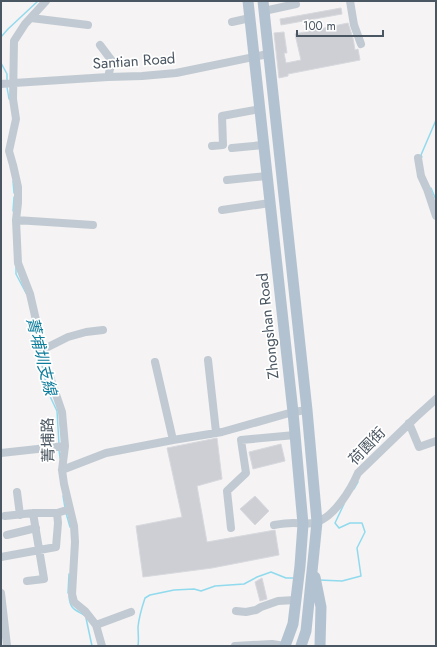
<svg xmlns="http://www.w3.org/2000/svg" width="437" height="647" font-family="Jost,'Noto Sans TC',sans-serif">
	<rect width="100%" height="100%" fill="#f5f3f3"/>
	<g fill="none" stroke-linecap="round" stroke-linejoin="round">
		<path stroke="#90daee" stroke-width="1.5" d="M1 37 8 29 38 1
			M1 63 7 74V82
			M7 87 9 99
			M422 157 421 155 436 120
			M13 181 14 193
			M431 188 436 200
			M13 211 14 197
			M16 267V274L26 293
			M33 325 48 392 57 411 59 444
			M59 450 60 458
			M354 489 358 482
			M63 496 65 508
			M66 513 70 527
			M319 580 342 581 361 576 357 548 365 532 362 523H350L339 528 335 523 344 504
			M68 593 69 574
			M69 596C70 609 74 609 84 615
			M86 618 92 646
			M138 646C139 639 138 633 138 627 139 617 142 607 145 598L150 595 174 590 194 589 201 591 215 586 244 584 257 577 271 572 286 578H293"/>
	</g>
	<path fill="#cdcfd5" stroke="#d7d9de" d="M341 8 342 14 281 25 280 19Z
		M348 23 353 38 355 50 358 49 360 60 288 74V76L279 78 274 33 284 32 287 53H284L286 63 301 60 295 34Z
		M217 438 222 479 197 486 207 542 275 530 279 555 212 568 143 577 136 526 182 517 167 448Z
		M281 444 285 461 253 469 249 452Z
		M255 496 269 511 255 525 240 509Z
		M262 578 267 599 260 601 255 582Z"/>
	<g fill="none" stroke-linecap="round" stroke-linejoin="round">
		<path stroke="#c1cad2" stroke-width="8" d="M46 1 25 24 14 41 13 99 16 119 9 151 13 165 18 187V203L16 220 18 263 30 294 47 368 62 412 65 446 62 470 64 484 74 526 75 542 72 594 74 602 85 611 96 625 102 646
			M350 1 354 25 361 44
			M264 11 296 4
			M31 18 88 25
			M232 22 250 18
			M100 45 112 61 108 77
			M1 84 14 83 108 77 142 76 176 73 268 54
			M212 146 223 145 222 116 260 109
			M232 148 263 145
			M418 158 421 176 427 189 436 216
			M227 180 267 176
			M222 210 270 203
			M16 220 93 225
			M42 350 68 337 86 332 103 330
			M208 360 216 432
			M155 362 173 440
			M409 423 419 447 436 441
			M1 453 65 446
			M62 470 106 453 173 440 222 432 293 412 307 410
			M17 492 20 515
			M5 516 33 513H57
			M274 525C280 524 286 523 293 523 301 523 309 525 317 522 335 516 351 489 358 473L416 417 436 399
			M231 528 227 491 246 473 241 440 295 435
			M7 535 36 528
			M1 557 56 547 58 523 57 513 70 509
			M27 581 44 579 33 513
			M1 593 7 646
			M236 611 246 612 256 610 261 607 278 601 295 600
			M96 625 131 612
			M235 646 272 644 285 646"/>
		<path stroke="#b3c2d1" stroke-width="11" d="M248 1 293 412 303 524 300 566 293 624 285 646
			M263 1 307 410 317 522 306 631 301 646
			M315 577 321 607 320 646"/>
	</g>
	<g text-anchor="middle" stroke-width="3.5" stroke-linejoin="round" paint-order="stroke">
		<g font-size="15" fill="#4a5661" stroke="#fff">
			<text transform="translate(134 61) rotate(-4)" y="5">Santian Road</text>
			<text transform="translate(268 326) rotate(-96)" y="5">Zhongshan Road</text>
			<text transform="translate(48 440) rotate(-91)" y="5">菁埔路</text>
			<text transform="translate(367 446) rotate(-46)" y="5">荷園街</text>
		</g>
		<g font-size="16" font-style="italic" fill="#0c7c9b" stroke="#fff">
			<text transform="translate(42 356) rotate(76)" y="6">菁埔圳支線</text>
		</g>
	</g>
	<rect width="437" height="647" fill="none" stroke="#4a5661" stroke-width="4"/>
	<path d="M297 30v6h86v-6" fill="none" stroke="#4a5661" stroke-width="2"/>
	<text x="303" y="30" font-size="12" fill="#4a5661" stroke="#ffffff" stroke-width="3" paint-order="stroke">100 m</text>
</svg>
